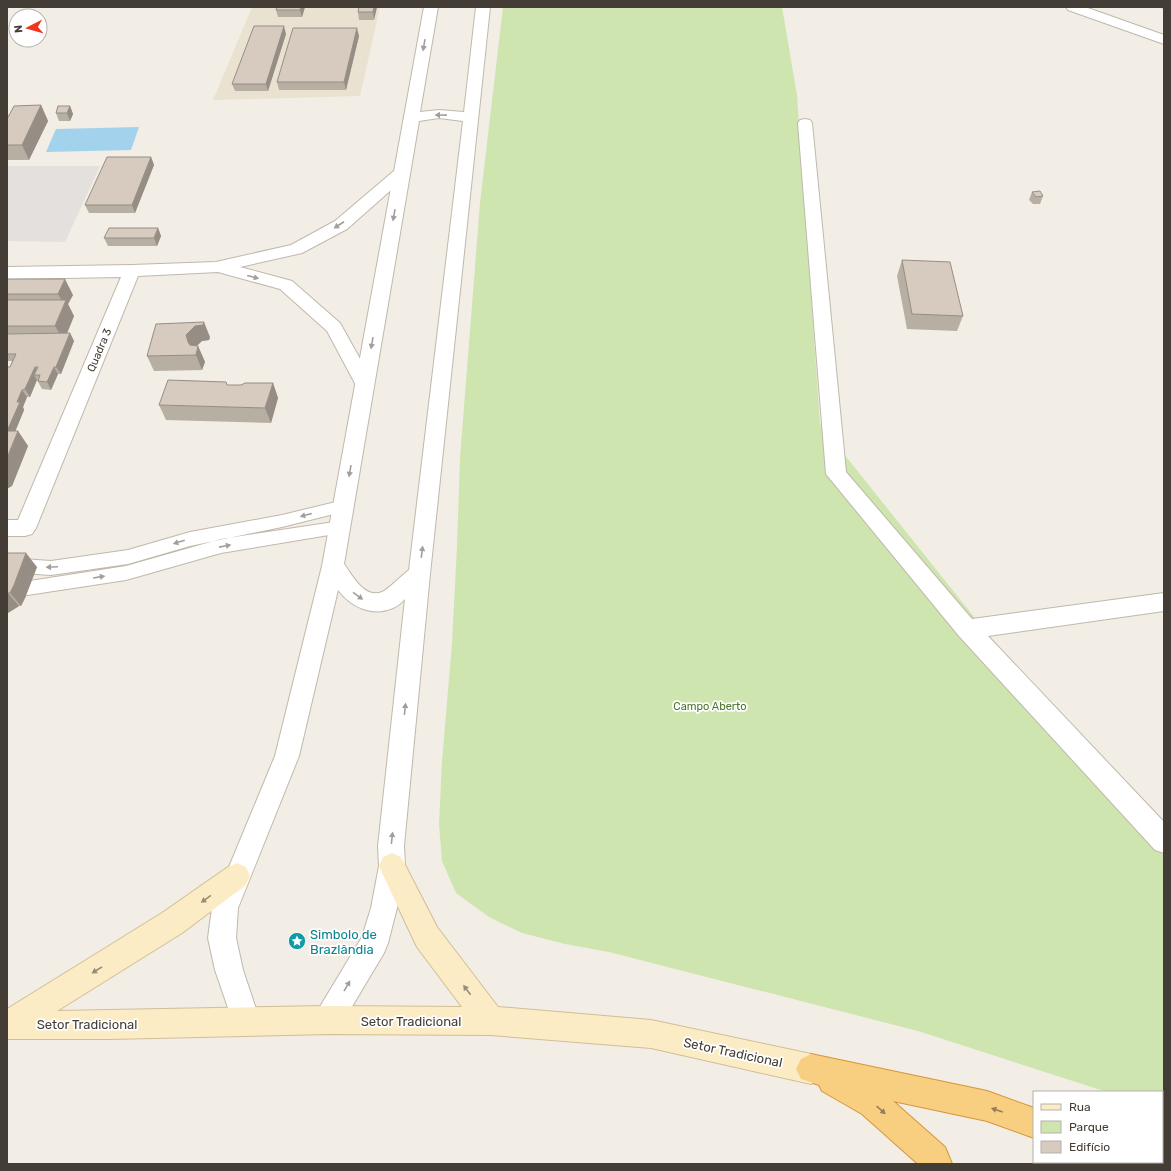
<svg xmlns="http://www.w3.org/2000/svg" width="1171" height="1171" font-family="Rubik,sans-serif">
	<rect width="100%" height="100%" fill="#f2ede5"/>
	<path fill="#eae2d0" d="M252 7H380L360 96 213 100Z"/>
	<path fill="#cfe5af" d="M503 7H782L797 95 820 424 1164 855V1111L1162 1110V1092H1107L918 1031 609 952 565 944 522 933 489 917 456 893 442 861 439 824 442 761 452 643 457 546 460 458 480 203Z"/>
	<path fill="#e3e0dd" d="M7 166H100L65 242 7 241Z"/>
	<path fill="#a3d2ed" d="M139 127 131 150 46 152 56 129Z"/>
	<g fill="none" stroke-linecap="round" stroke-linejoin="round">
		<defs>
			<path id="service" d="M344 500 350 502 352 506 350 510 282 527 190 546 128 564 51 575 7 572V558L51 561 128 550 190 532 282 515Z
				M341 521 347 522 349 527 347 532 221 553 126 580 21 596 7 604V588L17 583 126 566 221 539Z"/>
			<path id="minor" d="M1066 7H1085L1164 35V44L1068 10Z
				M805 119 810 120 812 123 846 472 972 619 1164 593V611L988 636 1164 822V853L1155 850 959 636 826 474 798 123 800 120Z
				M401 168 407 170 409 173 407 176 347 229 302 253 240 267 292 281 340 323 374 384 372 389 365 391 358 389 327 331 280 289 218 272 138 276 36 528 32 534 25 536H7V520H18L121 277 7 279V267L132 265 216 262 291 245 335 221 395 170Z"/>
			<path id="tertiary" d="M424 7H438L420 112 439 110 464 112 476 7H490L430 574 404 846 405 866 397 908 388 943 384 953 338 1030 328 1034 318 1030 314 1020 318 1010 362 937 371 908 379 866 378 846 405 599C402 602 398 606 393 608 372 617 351 607 338 590L299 756 238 908 236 938 243 970 260 1021 256 1031 246 1035 236 1031 215 970 208 938 212 908 275 756 322 566ZM439 118 463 121 409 570C402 575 389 589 382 592 364 599 353 576 344 564L419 121Z"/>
			<path id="secondary" d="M392 853 401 857 437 927 498 1007 651 1020 811 1054 821 1059 826 1069 821 1079 811 1084 651 1048 491 1035 328 1034 109 1039H7V1009L162 913 228 867 237 863 246 867 250 876 246 885 182 933 57 1011 328 1006 462 1007 417 947 383 875 379 866 383 857Z"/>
			<path id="trunk" d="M811 1054 987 1091 1034 1108V1138L987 1121 893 1101 945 1147 952 1164H918L862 1114 822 1091 819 1085 801 1079 796 1069 801 1059Z
				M1162 1153 1164 1164H1131V1162H1162Z"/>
		</defs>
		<use href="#service" stroke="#c0b8ab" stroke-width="2"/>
		<use href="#minor" stroke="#c0b8ab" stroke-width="2"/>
		<use href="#tertiary" stroke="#c0b8ab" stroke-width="2"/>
		<use href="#secondary" stroke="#d0be97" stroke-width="2"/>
		<use href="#trunk" stroke="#d6963b" stroke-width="2"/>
		<use href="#service" fill="#fff" fill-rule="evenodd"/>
		<use href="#minor" fill="#fff" fill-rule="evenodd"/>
		<use href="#tertiary" fill="#fff" fill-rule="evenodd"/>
		<use href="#secondary" fill="#fcecc5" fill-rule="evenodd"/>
		<use href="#trunk" fill="#f8ce80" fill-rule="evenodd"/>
	</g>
	<path fill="#b8afa3" d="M277 7H305L302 17H278L276 10Z
		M377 7 374 20H359L358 12Z
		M1158 7H1164V9Z
		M286 34 268 91H235L232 84Z
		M359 36 346 90H279L277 82Z
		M41 105 48 121 29 160H7V119Z
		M70 106 73 114 70 121H59L56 113Z
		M151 157 154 165 135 213H89L85 205Z
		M1032 192 1043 196 1040 204H1033L1029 200Z
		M158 228 161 236 157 246H108L104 238Z
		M902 260 963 316 957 331 907 329 897 276Z
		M7 279 73 295 68 304 74 316 67 333H70L74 341 61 374H58L51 390 42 389 37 380 30 397H27L23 407 24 410 15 431H18L28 446 12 486 10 367 12 361H7Z
		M210 337 209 340 202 341 197 346H198L205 362 202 370 154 371 147 356Z
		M273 383 278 398 271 423 166 420 159 405 227 385H241Z
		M7 553 37 567 25 598 21 606H19L8 613H7Z"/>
	<path fill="#968e85" d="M301 7H305L302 17 300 10Z
		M374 7H377L374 20 373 12Z
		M284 26 286 34 268 91 266 84Z
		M357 28 359 36 346 90 344 82Z
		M41 105 48 121 29 160 22 145Z
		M70 106 73 114 70 121 67 113Z
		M151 157 154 165 135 213 132 205Z
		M158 228 161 236 157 246 154 238Z
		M65 279 73 295 68 304 74 316 64 341 55 326 64 305 58 294Z
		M204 322 210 337 209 340 202 341 192 350 188 342 186 335 195 326Z
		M70 333 74 341 61 374 56 367Z
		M198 346 205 362 202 370 196 355Z
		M35 367 40 374 34 375 37 380 30 397 25 389Z
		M54 367 58 374 51 390 47 382Z
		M273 383 278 398 271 423 265 408Z
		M22 390 27 397 23 407 24 410 11 442 7 431 17 402Z
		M18 431 28 446 12 486 7 489V458Z
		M26 553 37 567 25 598 21 606 10 593Z
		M7 592 19 606 8 613 7 612Z"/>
	<path fill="#d6cbbe" stroke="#968e85" d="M277 7H301L300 10H276Z
		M359 7H374L373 12H358Z
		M254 26H284L266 84H232Z
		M293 28H357L344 82H277Z
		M41 105 22 145H7V119L14 106Z
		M58 106H70L67 113H56Z
		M107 157H151L132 205H85Z
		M1040 191 1043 196 1036 197 1032 192Z
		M109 228H158L154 238H104Z
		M902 260 950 262 963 316 912 314Z
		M7 279H65L58 294H7Z
		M7 300H66L55 326H7Z
		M204 322 203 325 195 326 186 335 188 342 190 345 198 346 196 355 147 356 156 324Z
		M70 333 56 367H54L47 382 38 381 40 375H34L38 367H35L25 389 22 390 17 402H20L7 431V367H10L16 354H7V334Z
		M168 380 226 382 227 385H241L245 383H273L265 408 159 405Z
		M7 431H18L7 458Z
		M7 553H26L14 585 10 593H7Z"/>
	<defs><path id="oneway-solid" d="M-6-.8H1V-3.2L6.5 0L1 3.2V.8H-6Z"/></defs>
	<g fill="#a29e9a">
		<use href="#oneway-solid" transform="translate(424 45) rotate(100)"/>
		<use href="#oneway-solid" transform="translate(441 115) rotate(-179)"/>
		<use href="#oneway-solid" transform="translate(394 215) rotate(100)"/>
		<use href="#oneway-solid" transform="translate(339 225) rotate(147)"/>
		<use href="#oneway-solid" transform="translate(253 277) rotate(15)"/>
		<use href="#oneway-solid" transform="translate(372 343) rotate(100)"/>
		<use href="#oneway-solid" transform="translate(350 471) rotate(100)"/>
		<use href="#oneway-solid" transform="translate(306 515) rotate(165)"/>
		<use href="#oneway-solid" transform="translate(179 542) rotate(163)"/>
		<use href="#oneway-solid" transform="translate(225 546) rotate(-11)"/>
		<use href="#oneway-solid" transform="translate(422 552) rotate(-83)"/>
		<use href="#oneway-solid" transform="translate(52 567) rotate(178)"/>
		<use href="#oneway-solid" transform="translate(99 577) rotate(-9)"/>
		<use href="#oneway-solid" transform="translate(358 596) rotate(36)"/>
		<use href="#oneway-solid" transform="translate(405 709) rotate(-84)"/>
		<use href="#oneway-solid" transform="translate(392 838) rotate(-84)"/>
		<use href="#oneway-solid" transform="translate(347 986) rotate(-60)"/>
	</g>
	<g fill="#978c76">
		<use href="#oneway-solid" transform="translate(206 899) rotate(144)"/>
		<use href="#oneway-solid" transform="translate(97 970) rotate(148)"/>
		<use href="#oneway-solid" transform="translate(467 990) rotate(-127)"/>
	</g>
	<g fill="#957e57">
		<use href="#oneway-solid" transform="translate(881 1110) rotate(42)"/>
		<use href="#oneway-solid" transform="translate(997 1110) rotate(-161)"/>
	</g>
	<defs>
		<symbol id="sight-disc" viewBox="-11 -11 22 22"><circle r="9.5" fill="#0f9aa8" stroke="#fff"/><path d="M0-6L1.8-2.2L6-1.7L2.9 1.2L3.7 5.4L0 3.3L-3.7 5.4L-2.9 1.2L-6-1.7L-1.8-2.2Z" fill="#fff"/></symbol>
	</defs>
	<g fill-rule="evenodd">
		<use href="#sight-disc" x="287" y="931" width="20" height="20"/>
	</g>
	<g text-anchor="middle" stroke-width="3.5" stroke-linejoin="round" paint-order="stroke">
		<g font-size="11" fill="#443d35" stroke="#fff">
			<text transform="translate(99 350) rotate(-67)" y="4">Quadra 3</text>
		</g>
		<g font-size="11" fill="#4a732b" stroke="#fff">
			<text x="710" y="710">Campo Aberto</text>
		</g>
		<g font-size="13" fill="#0d838f" stroke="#fff" text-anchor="start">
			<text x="310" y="939">Simbolo de<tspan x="310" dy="15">Brazlândia</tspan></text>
		</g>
		<g font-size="13" fill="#443d35" stroke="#fff">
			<text x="411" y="1026">Setor Tradicional</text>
			<text x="87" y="1029">Setor Tradicional</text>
			<text transform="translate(733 1052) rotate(12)" y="5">Setor Tradicional</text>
		</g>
	</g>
	<rect width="1171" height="1171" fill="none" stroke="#443d35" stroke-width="16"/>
	<rect x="1033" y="1091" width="130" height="72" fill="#ffffff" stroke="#b4b1ae"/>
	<rect x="1041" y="1104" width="20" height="6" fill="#fcecc5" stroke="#b4b1ae"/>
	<text x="1069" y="1111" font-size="12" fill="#443d35">Rua</text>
	<rect x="1041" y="1121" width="20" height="12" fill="#cfe5af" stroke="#b4b1ae"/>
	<text x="1069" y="1131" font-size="12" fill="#443d35">Parque</text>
	<rect x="1041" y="1141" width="20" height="12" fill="#d6cbbe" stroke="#b4b1ae"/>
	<text x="1069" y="1151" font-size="12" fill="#443d35">Edifício</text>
	<g transform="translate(28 28) rotate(264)"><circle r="19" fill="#ffffff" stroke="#b4b1ae"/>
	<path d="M0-3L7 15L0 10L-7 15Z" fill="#f0341e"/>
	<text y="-6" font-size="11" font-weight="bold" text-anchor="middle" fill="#443d35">N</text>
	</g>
</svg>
